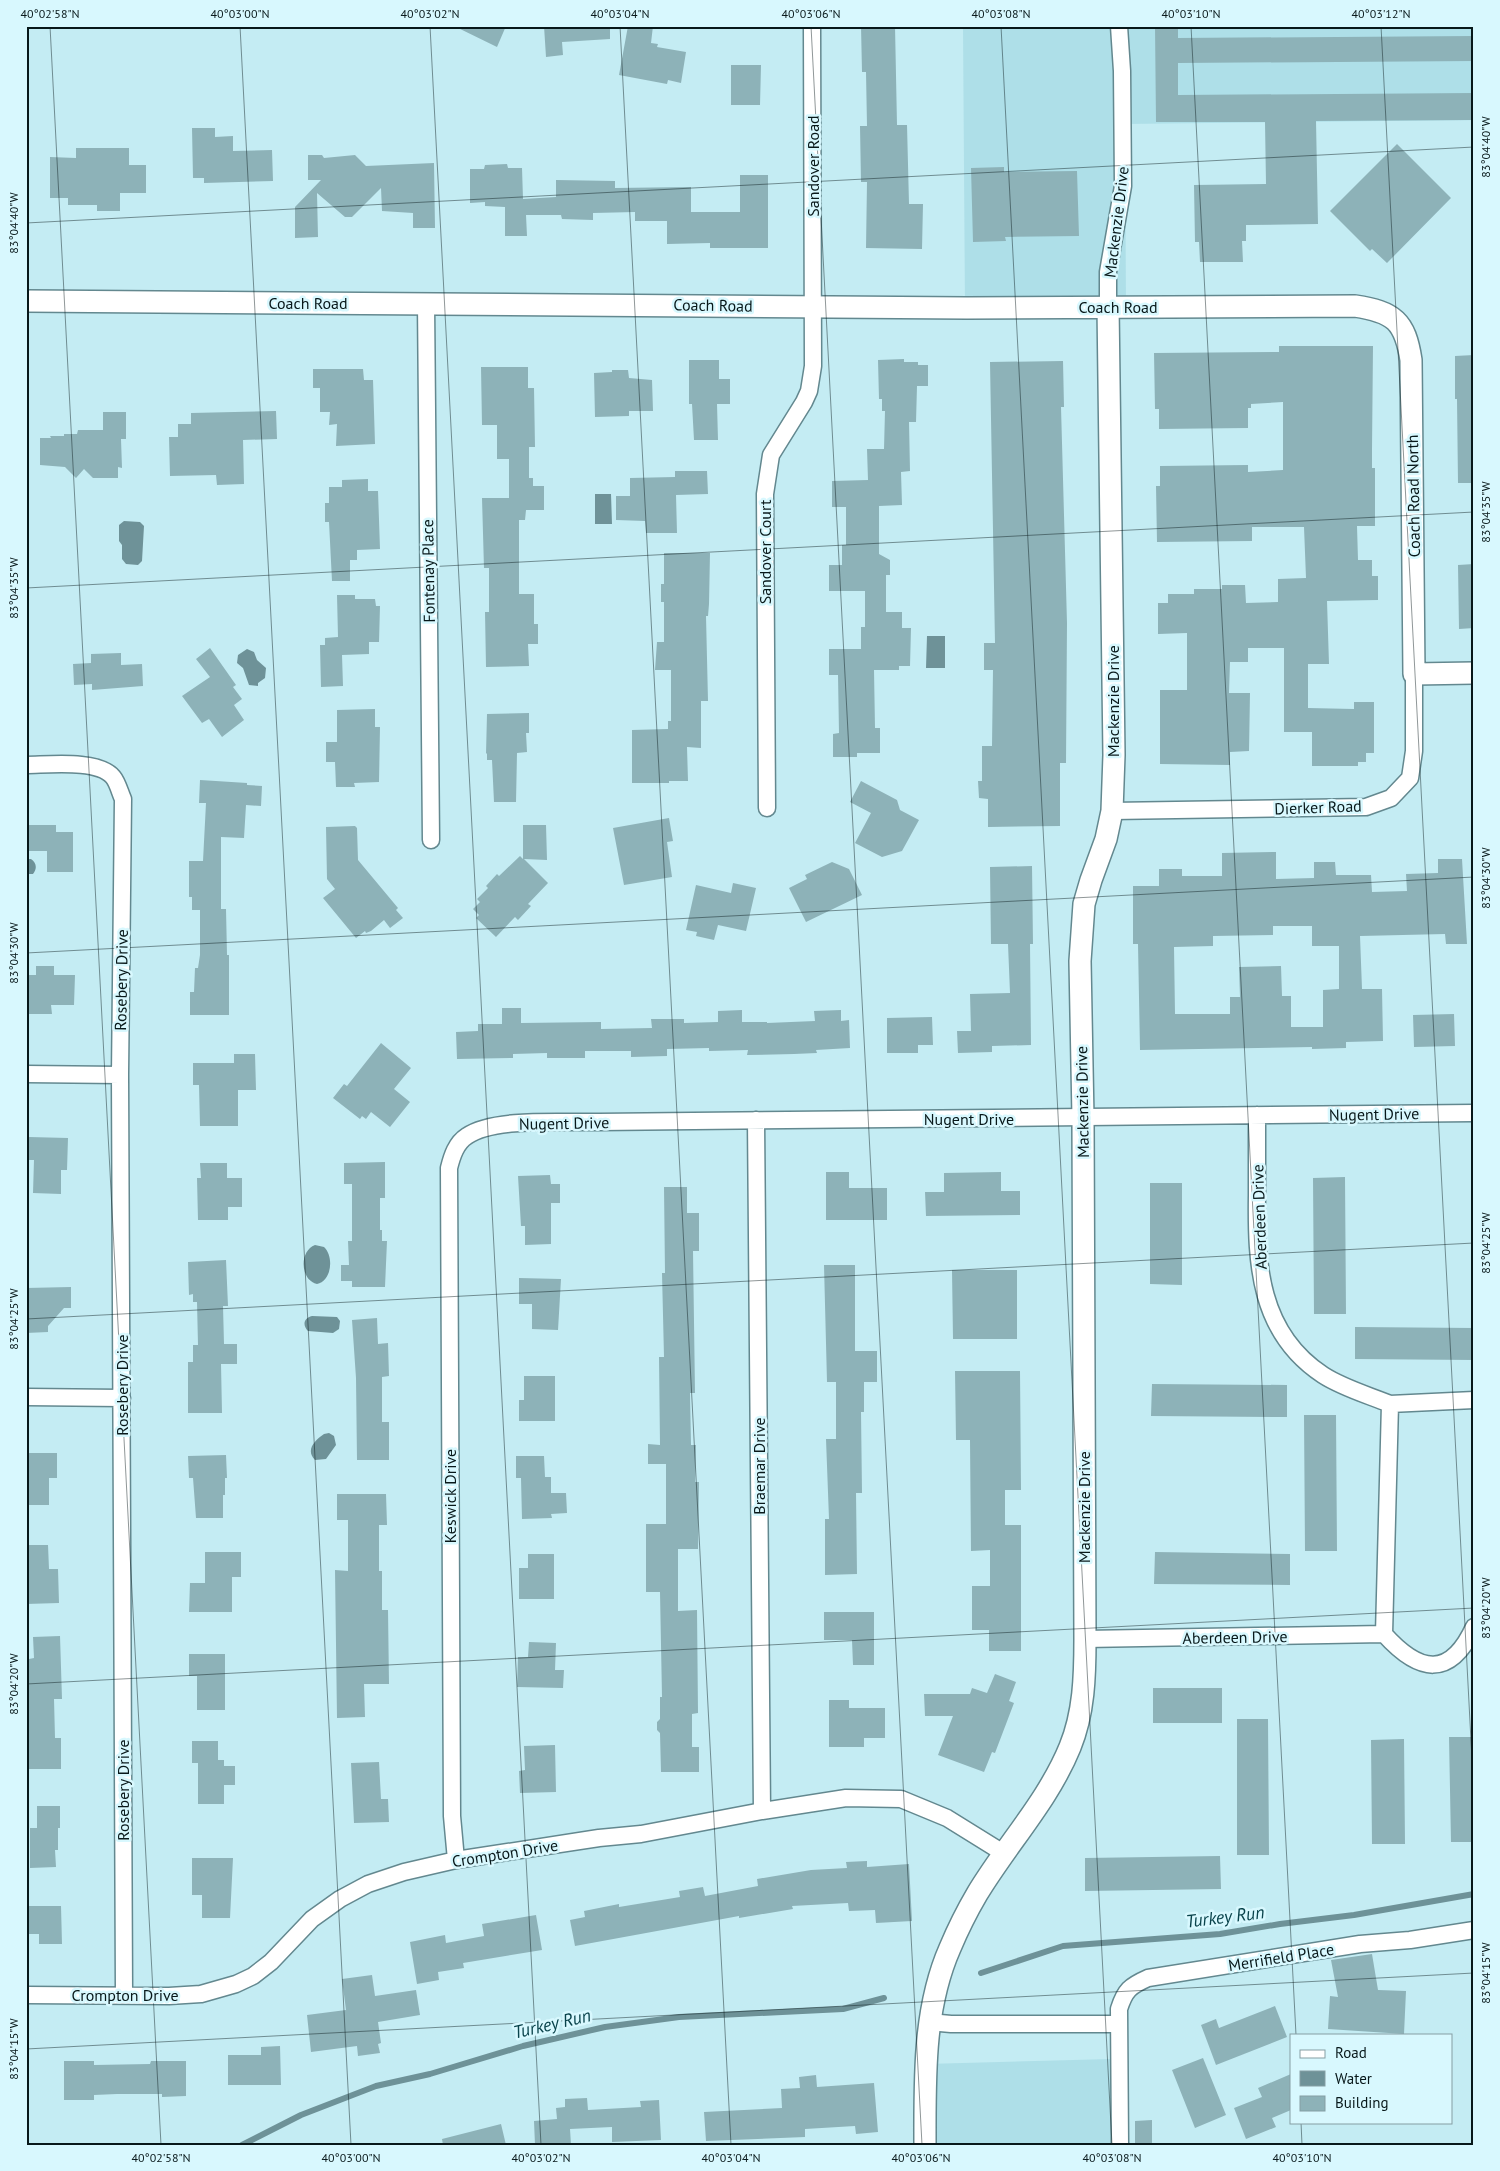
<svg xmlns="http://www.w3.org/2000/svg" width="1500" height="2171" font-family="'PT Sans',sans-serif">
	<rect width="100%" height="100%" fill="#c4ecf3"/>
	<path fill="#aedfe8" d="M963 26H1474V120L1125 124 1126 309 965 310Z
		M1111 2059 1112 2145H925V2064Z"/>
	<path fill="#6e9298" d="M595 494H611L612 524H595Z
		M124 521 140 522 144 526 142 561 138 565 126 564 122 559V545L119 541V525Z
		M927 636H945V668H926Z
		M247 649 254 652 257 660 266 668 265 678 258 683V686L249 685 243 668 237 663 238 655Z
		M26 859H31C37 863 37 869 33 874H26Z
		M315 1245 324 1247C334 1256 332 1281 317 1284 300 1280 299 1251 315 1245Z
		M312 1316 337 1317 340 1321 339 1329 333 1333 308 1331C302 1325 304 1318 312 1316Z
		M324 1434 329 1433 334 1436 336 1445 326 1459 315 1460C305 1450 315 1440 324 1434Z"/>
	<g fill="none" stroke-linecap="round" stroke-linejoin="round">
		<path stroke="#6e9298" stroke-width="6" d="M981 1973 1063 1946 1220 1934 1280 1924 1354 1915 1474 1894
			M242 2145 301 2115 376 2086 430 2074 523 2046 605 2027 679 2017 843 2009 884 1998"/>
	</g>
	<path fill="#8db2b8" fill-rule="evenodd" d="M454 26H506L497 47Z
		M544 26H610V39L562 42 563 55 546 57Z
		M628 26H653L651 43 658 44 657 47 686 52 681 83 668 80 667 84 619 75Z
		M861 26H895L897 125H907L909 204H923L922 249 866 248 867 182H861L860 126H867L866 72H862Z
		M1155 26H1178V38L1474 36V61L1178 63V95L1474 93V120L1316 121 1318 224 1246 225V241H1242L1243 262H1200L1199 242H1195L1194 185 1266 184 1265 122H1156Z
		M731 65H761L760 105H731Z
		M192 128H215V137L233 136V151L272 150 273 181 204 183V178H193Z
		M1397 144 1451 198 1387 263 1372 249 1370 251 1330 211Z
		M76 148H129V165H146V193H120V211H97V205H68V198H50V157L76 158Z
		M308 155H322L324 158 355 155 366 166 434 163 435 228H413V213L382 211 381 188 352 217H345L317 193 318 237 295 238V207L321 180H308Z
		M507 164 508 168H522L523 199 556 197V180L615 181V188L691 187V212H740V175H768V248H710V243L667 244V221H635V212L593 213V220L562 219 561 215H526L527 236H505V207L485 206V202L470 203V169H484L485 165Z
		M1004 167V172L1077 171 1079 236 1005 237 1006 241 973 242 971 168Z
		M1279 346H1373L1372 449V468H1375V526H1357L1358 560H1372V576H1378V600L1327 601 1329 664H1308V708L1354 709V702H1374V753H1366V762H1358V766H1312V732H1284V648H1248V662H1230L1229 693H1250L1249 751 1230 752V765L1160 764V690H1187V633L1158 634V603H1168V594H1194V589H1222V585H1245L1246 603 1278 602V579L1306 578 1304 527H1252V541L1157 542 1156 486H1160V466L1248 465V472L1283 470V402L1251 404V408H1248V428L1159 429V409H1155L1154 353 1279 352Z
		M1474 355V483H1458L1457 399H1455V356Z
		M904 359V362H918V365H928V386H917L916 422H909L910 471 901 472 902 505 879 506V554L890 560V575H886V612H902V628H911L910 666H899V670H874L875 728H880V753H857V757H833V734L839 733 838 675H829V649H861V627H865V591H829V565H842V545H846V507H832V481L868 480 867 449H884L885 411H882V399H879L878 360Z
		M689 360H719V379H730V404H717L718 440H694L692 404H689Z
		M1063 361 1064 407H1061L1067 623 1066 763H1060V826L988 827V799L979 798 978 781H982V746H992L993 670H984V643H995L990 362Z
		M481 367H528V388H534L535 447H529V478H533V486H544V510H526L525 520H519V594H534V624H538V644H528L529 666 486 667 485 612H489V568H484L482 498H509V459H497V425H482Z
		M313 369H363L364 380H373L375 444 336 446 337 424 329 425 330 412H320V388H313Z
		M612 370H628L629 378 652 380 653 411H629V416L595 417 594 373 612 372Z
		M276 411 277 439 243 440 244 484 217 485 216 475 170 476 169 437H178V424H191V413Z
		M103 412H126V439H121L122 468 118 467V478H93L84 469 76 478 65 467 40 465V438H51L50 436H64V434H77L78 430H103Z
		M675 471H707L708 494 676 495 677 533H646L645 521 616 520V496H630V478L675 477Z
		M368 479V491H378L380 549 357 550V560H350V581H332L329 522H325V503H329V487H342V480Z
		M664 553H710L709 604 708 616H706L708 701H701V748L687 747 688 781H669V783H632V730L668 729V721H671V670H655L657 642H664V602H661V584H664Z
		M1474 564V628L1459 629 1458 565Z
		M337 595H355V599H375L376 606H380L379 642H369V654L342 655 343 686 321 687 320 645H325V638L338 637Z
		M210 648 236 685 233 687 242 699 234 705 244 720 222 737 209 719 202 723 182 696 210 677 196 659Z
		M121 653V665L142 664 143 686 92 690V684L74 685 73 664 91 663V654Z
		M375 709V727H380L379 782 354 783 355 787H336L335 762H326V742H337V710Z
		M529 713V733H526L527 752 517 753 516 802H494L492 760H487V753L486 754 487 714Z
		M200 780 247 783V785L262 786 261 806 246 805 244 838 221 837V909H226L227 955H229V1015H190V992H194L195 968H198L200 955V910H192V897H189V861H203L206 803H199Z
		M861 781 897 800 900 810 919 820 902 851 882 857 855 843 871 813 850 802Z
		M669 818 673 841 667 842 672 877 624 885 613 828Z
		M29 825H56V832H73V872H47V851H26V827Z
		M523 825H546L547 860 524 859 548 883 528 904 531 906 518 920 515 917 496 937 476 918 479 915 473 909 480 902 477 899 488 888 486 886 497 874 499 876 520 856 523 859Z
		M355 826 357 828 358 860 398 908 396 910 403 918 390 928 384 920 371 931 366 933 365 931 356 938 323 898 335 889 327 879 326 827Z
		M1276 852V879L1314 878V862H1335L1336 875H1371L1372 892 1407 891 1406 874 1438 873V859H1462L1467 944H1446L1445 934 1360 936 1362 989H1382L1383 1041 1346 1042V1048L1312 1049V1047L1140 1050 1138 944H1133V886H1159V869H1182V876H1222V853ZM1273 926H1312V946H1339V989L1323 990V1027H1291V996H1282L1281 966 1239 967 1240 997H1230V1014H1175L1174 947 1213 946V936L1273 935Z
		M832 862 849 869 862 895 806 922 789 888 807 879 805 875Z
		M1032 866 1033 944H1030L1031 1045 992 1046V1052L958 1053 957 1031H971L970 994 1010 993 1008 944H991L990 867Z
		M733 883 756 888 746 931 718 925 714 940 696 936 697 932 686 930 696 885 731 893Z
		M36 966H54V975H75L74 1005H51L52 1014H26V975H36Z
		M502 1008H521V1023L601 1022V1029L652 1028 651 1019H684V1023L718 1022V1011L742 1010V1022H767V1023L815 1021 814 1011 841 1010V1021L849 1020 850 1048 816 1050 817 1053 794 1054 747 1055 748 1050 709 1051V1048L667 1049V1056L631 1057V1051H585V1058H547V1053L513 1054V1058L457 1059 456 1032 478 1031V1024H502Z
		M1454 1014 1455 1046 1414 1047 1413 1015Z
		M932 1017 933 1045H918V1053H887V1018Z
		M381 1043 411 1068 394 1089 410 1102 390 1127 371 1112 366 1119 362 1116 360 1119 333 1098 344 1084 347 1086Z
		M234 1054H255L256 1090H238V1126H200L199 1085H193V1063H234Z
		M29 1137 68 1138 67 1170H61V1194L33 1193 34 1160H29Z
		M385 1162V1198H380V1230H382V1241H387L385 1287H352V1281H341V1265H349L348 1241H352V1184H344V1163Z
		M200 1163H227V1178H242V1207H228V1220H198L197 1178H201Z
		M826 1172H849V1188H887V1220H826Z
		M1001 1172V1191H1020V1215L926 1216 925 1192H944V1173Z
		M550 1175 551 1184H560V1203H551V1244L525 1245V1226H521L518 1176Z
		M1345 1177 1346 1314H1314L1313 1178Z
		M1150 1183H1182V1285L1150 1284Z
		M664 1187H687V1213H699V1251H693L695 1393H690L691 1445H696L695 1482H699L698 1549H678V1611L697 1610 698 1713 692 1714V1747H699V1772H661L660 1733 657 1730V1722L660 1719V1697H662L660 1592H646V1524H666V1464H648V1444L660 1445 659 1357H664L662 1273H665Z
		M226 1260 228 1306H223L224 1344H237V1364H221L222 1413H188V1362H193V1345H198L197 1302H193V1294L189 1295 188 1262Z
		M824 1265H855V1351H877V1382H864V1412H861L862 1493H856L857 1574 825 1575V1519H829L826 1439H836V1382H827Z
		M952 1270H1017V1339H953Z
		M519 1278 561 1279 558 1330 532 1329V1304H519Z
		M71 1287V1308H64L48 1326V1332L26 1333V1288Z
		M377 1318 378 1344 388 1343 389 1376 382 1377V1422H389V1460H357L356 1378 352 1320Z
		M1355 1327 1474 1328V1360L1355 1359Z
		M955 1371H1020L1021 1490H1005V1525H1021V1651H989V1630H972V1586H990V1550L971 1551 970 1440H956Z
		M524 1376H555V1421H519V1400H524Z
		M1152 1384 1287 1385V1417L1151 1416Z
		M1304 1415H1336L1337 1551H1305Z
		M26 1453H57V1478H49V1505H26Z
		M226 1455 227 1478H225V1495H223V1518H196L193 1478H189L188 1456Z
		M516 1456H544L545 1477H551V1493H566L567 1513 551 1514 552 1518 522 1519 521 1478H516Z
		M337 1494H386L387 1525H379V1571H382V1610H388L389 1684H364L365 1717 337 1718 335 1570 348 1571V1520H337Z
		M26 1545H48L49 1569H58L59 1603 26 1604Z
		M205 1552H241V1577H232V1612H189L190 1583H205Z
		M1155 1552 1290 1554V1585L1154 1584Z
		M528 1554H554V1599H519V1568H528Z
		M824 1612H874V1665H853L852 1640H824Z
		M60 1636 62 1699H54L55 1738H61V1769H26V1665H29V1659L34 1658 33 1637Z
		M529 1642 556 1643 555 1670H564L563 1688 517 1687 518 1657H528Z
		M189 1654H225V1710H197V1676H189Z
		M995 1674 1016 1682 1009 1701 1014 1703 995 1753 992 1752 984 1772 938 1755 953 1716H925L924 1694H970L972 1688 987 1693Z
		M1153 1688H1222V1723H1153Z
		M829 1700H849V1708H885V1738H864V1747H829Z
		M1237 1719H1268L1269 1855H1237Z
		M1449 1737H1474V1842H1451Z
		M1404 1739 1405 1844H1372L1371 1740Z
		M192 1741H218V1760H224V1766H235V1785H224V1804H198V1763H192Z
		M555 1745 556 1792 520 1793 519 1771 525 1770 524 1746Z
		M379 1762 381 1799H388L389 1822 354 1823 351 1763Z
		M37 1806H60V1828H58V1850H55L56 1867 30 1868V1828H37Z
		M1220 1856 1221 1889 1085 1891V1858Z
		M192 1858H233L230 1918H202V1895H192Z
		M867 1861V1867L909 1864 912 1921 876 1923 875 1910 849 1911 848 1903 792 1906 793 1909 739 1918V1916L575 1946 570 1920 585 1917 584 1911 619 1904V1907L680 1897 679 1891 703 1887 705 1896 758 1886 757 1879 811 1870 847 1868 846 1862Z
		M26 1906H61L62 1944H39V1934H26Z
		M536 1915 542 1950 463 1963 464 1968 438 1972 439 1980 417 1984 410 1942 445 1935 446 1943 484 1936 482 1924Z
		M1372 1954 1378 1990 1406 1991 1404 2034 1328 2029 1330 1996 1338 1997 1331 1960Z
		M372 1975 375 1996 416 1990 420 2015 378 2022 381 2043 378 2044 380 2053 358 2056 357 2046 311 2052 307 2015 346 2010 342 1979Z
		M1275 2006 1287 2037 1216 2065 1201 2025 1216 2019 1219 2028Z
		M280 2046 281 2085H228V2055H261V2047Z
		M1203 2058 1226 2115 1195 2128 1172 2070Z
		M64 2061H94V2065L150 2064 151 2061H186V2096L162 2097V2094H117L94 2095V2100H64Z
		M1291 2074V2110L1272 2118 1276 2127 1246 2139 1234 2108 1262 2097 1258 2088Z
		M816 2075 817 2087 874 2083 878 2132 856 2134 855 2126 805 2129V2137L706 2141 704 2112 782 2108 781 2089 800 2088 799 2077Z
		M587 2098 588 2110 641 2107 640 2101 659 2100 661 2140 612 2142V2127L570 2129 571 2145H535L534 2121 557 2119 556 2108 565 2107V2099Z
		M1152 2120V2145H1135V2121Z
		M501 2124 506 2145H443L442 2139Z"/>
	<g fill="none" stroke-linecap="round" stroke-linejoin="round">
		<defs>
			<path id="minor" d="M426 303 431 840
				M1108 306V272L1123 186 1122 71 1119 26
				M26 765C48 765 98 759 113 777 118 783 120 793 123 799L120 1075 124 1994
				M767 808 765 494 771 455 804 402 809 391 813 366 812 26
				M1112 811 1366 807 1391 798 1410 778 1414 751V674
				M26 1074 120 1075
				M756 1120 762 1811
				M26 1397 122 1398
				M1390 1404 1474 1400
				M1384 1634C1419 1673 1450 1679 1474 1627
				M1085 1639 1384 1634 1390 1404C1368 1395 1343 1388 1323 1375 1259 1333 1256 1264 1257 1195 1257 1168 1257 1142 1257 1115
				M456 1860 452 1816 449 1168C452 1156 456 1143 467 1136 494 1117 566 1123 599 1122L1474 1113
				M26 1995 169 1996 201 1994 236 1984 253 1976 271 1962 312 1919 340 1899 368 1884 404 1872 456 1860 599 1838 641 1834 762 1811 846 1798 901 1799 947 1818 1005 1854
				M929 2022 951 2024H1119
				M1120 2145 1119 2009C1125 1990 1130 1986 1148 1978L1360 1944 1410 1940 1474 1930"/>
			<path id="tertiary" d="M26 301 967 308 1355 306C1394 312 1405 321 1411 360L1414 674 1474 673
				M925 2145C925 2079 923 2009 950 1948 958 1929 967 1911 977 1894 1007 1844 1048 1801 1070 1747 1084 1713 1085 1676 1085 1639L1083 1118 1080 961 1084 904 1091 880 1106 839 1112 811 1114 755 1108 306"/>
		</defs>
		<use href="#minor" stroke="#63888f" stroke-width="19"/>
		<use href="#tertiary" stroke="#63888f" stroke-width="24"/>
		<use href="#minor" stroke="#fff" stroke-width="16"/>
		<use href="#tertiary" stroke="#fff" stroke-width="21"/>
	</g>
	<path fill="none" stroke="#08181a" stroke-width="1" stroke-opacity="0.45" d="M50 26 161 2145M240 26 351 2145M430 26 541 2145M620 26 731 2145M811 26 922 2145M1001 26 1112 2145M1191 26 1296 2035M1381 26 1474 1798M26 223 1474 147M26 588 1474 512M26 953 1474 877M26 1319 1474 1243M26 1684 1474 1608M26 2049 1474 1973M1301 2122 1302 2145"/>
	<g text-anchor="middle" stroke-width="5" stroke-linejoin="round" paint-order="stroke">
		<g font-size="16" fill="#08181a" stroke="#d8f8fe">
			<text transform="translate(813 166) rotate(-90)" y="6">Sandover Road</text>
			<text transform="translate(1116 222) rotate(-83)" y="6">Mackenzie Drive</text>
			<text x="308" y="309">Coach Road</text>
			<text transform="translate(713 305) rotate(1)" y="6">Coach Road</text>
			<text x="1118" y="313">Coach Road</text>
			<text transform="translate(1413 496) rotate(-91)" y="6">Coach Road North</text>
			<text transform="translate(765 552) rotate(-90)" y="6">Sandover Court</text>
			<text transform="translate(428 571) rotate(-91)" y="6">Fontenay Place</text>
			<text transform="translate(1113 701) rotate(-90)" y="6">Mackenzie Drive</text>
			<text transform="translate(1318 807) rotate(-2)" y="6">Dierker Road</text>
			<text transform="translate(121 980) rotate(-89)" y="6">Rosebery Drive</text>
			<text transform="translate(1082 1102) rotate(-91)" y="6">Mackenzie Drive</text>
			<text transform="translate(1374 1114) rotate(-1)" y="6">Nugent Drive</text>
			<text x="969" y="1125">Nugent Drive</text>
			<text transform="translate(564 1123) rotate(-1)" y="6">Nugent Drive</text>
			<text transform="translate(1259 1217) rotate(-92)" y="6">Aberdeen Drive</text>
			<text transform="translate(122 1385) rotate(-90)" y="6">Rosebery Drive</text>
			<text transform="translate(759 1466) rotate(-90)" y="6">Braemar Drive</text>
			<text transform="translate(450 1496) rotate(-90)" y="6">Keswick Drive</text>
			<text transform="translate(1084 1507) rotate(-90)" y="6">Mackenzie Drive</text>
			<text transform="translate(1235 1637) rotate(-1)" y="6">Aberdeen Drive</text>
			<text transform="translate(123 1790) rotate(-90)" y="6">Rosebery Drive</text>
			<text transform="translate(505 1853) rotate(-9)" y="6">Crompton Drive</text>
			<text transform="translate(1281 1957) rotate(-9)" y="6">Merrifield Place</text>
			<text x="125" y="2001">Crompton Drive</text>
		</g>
		<g font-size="18" font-style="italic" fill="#09434b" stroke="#d8f8fe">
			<text transform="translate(1225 1917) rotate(-7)" y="6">Turkey Run</text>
			<text transform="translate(552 2024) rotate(-13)" y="6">Turkey Run</text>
		</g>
	</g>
	<rect width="1500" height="2171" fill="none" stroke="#d8f8fe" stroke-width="55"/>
	<rect x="1290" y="2034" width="162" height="90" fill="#d8f8fe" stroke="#859ea3"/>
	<rect x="1300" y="2050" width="25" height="8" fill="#ffffff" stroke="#859ea3"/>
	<text x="1335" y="2058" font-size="15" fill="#08181a">Road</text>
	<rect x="1300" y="2071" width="25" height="15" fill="#6e9298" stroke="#859ea3"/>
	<text x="1335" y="2084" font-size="15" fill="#08181a">Water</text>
	<rect x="1300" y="2096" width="25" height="15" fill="#8db2b8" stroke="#859ea3"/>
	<text x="1335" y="2108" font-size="15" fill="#08181a">Building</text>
	<rect x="28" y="28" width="1444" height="2116" fill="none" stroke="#08181a" stroke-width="2"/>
	<g font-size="12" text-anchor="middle" fill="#08181a">
		<text x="50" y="18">40°02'58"N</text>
		<text x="240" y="18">40°03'00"N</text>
		<text x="430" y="18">40°03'02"N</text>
		<text x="620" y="18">40°03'04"N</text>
		<text x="811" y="18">40°03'06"N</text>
		<text x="1001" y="18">40°03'08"N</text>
		<text x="1191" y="18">40°03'10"N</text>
		<text x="1381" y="18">40°03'12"N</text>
		<text transform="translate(1486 147) rotate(-90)" y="4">83°04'40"W</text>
		<text transform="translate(14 223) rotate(-90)" y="4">83°04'40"W</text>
		<text transform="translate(1486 512) rotate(-90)" y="4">83°04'35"W</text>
		<text transform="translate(14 588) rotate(-90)" y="4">83°04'35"W</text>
		<text transform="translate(1486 878) rotate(-90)" y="4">83°04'30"W</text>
		<text transform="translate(14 953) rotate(-90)" y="4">83°04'30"W</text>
		<text transform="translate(1486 1243) rotate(-90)" y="4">83°04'25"W</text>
		<text transform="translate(14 1319) rotate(-90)" y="4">83°04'25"W</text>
		<text transform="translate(1486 1608) rotate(-90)" y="4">83°04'20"W</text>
		<text transform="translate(14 1684) rotate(-90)" y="4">83°04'20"W</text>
		<text transform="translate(1486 1973) rotate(-90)" y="4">83°04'15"W</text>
		<text transform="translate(14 2049) rotate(-90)" y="4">83°04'15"W</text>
		<text x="161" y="2162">40°02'58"N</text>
		<text x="351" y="2162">40°03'00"N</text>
		<text x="541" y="2162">40°03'02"N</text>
		<text x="731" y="2162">40°03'04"N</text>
		<text x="921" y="2162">40°03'06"N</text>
		<text x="1112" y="2162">40°03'08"N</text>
		<text x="1302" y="2162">40°03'10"N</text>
	</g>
</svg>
